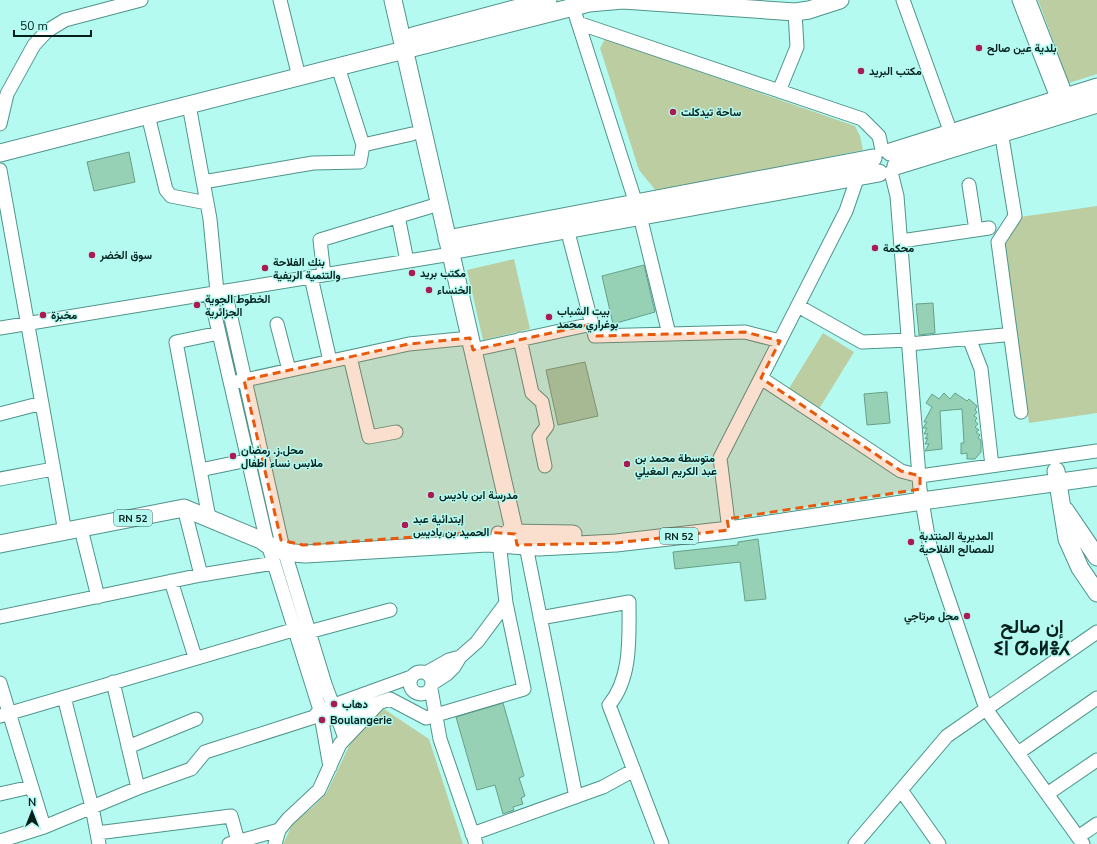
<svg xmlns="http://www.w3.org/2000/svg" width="1097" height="844" font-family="'Nunito Sans',Vazirmatn,'Noto Sans Tifinagh',sans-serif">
	<rect width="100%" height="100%" fill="#b4faf0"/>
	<path fill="#bccda2" d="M1038 0H1097V74L1069 83Z
		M605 39 855 126 860 136 863 150 657 192 639 170 600 48Z
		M1097 206V413L1029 423 1004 247 1020 217Z
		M514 259 530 329 483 340 467 270Z
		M823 333 854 352 819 409 788 390Z
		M384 709 429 739 463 844H283L293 823 315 805 327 792 351 742Z"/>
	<path fill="#96d1b6" stroke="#67a087" d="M129 152 135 182 94 191 87 162Z
		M644 265 655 312 613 324 602 276Z
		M933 303 935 333 919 335 916 304Z
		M585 362 598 416 558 425 546 370Z
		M887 392 890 423 867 425 864 394Z
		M944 393 950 399 955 393 967 401 969 399 977 406 975 410 977 412 974 416 977 418 975 421 978 424 975 427 979 430 976 432 980 435 978 438 981 440V452L975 459H967V453L961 454V443H964L962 409 940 411 942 449 925 451 929 444H925L928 438 925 439 928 434H924L927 428H923L927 422H924L932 407 926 403 932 394 939 399Z
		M758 539 766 599 745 601 740 562 675 569 673 552 738 545V542Z
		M503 703 524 776 519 778 525 796 521 798 523 804 513 807 514 810 503 814 495 785 477 790 456 717Z"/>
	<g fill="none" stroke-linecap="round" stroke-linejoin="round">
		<defs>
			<path id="minor" d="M280 0 299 77
				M573 0V7L640 216 669 334
				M903 0 951 133
				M1019 0 1061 108
				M1029 0 1063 87
				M578 23 862 119 879 136 882 150
				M779 91 797 47 795 12
				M189 105 210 219 217 292
				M148 115 166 190 171 196 207 203
				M0 124 7 94 34 45 47 31 65 20 141 0
				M1000 125 1015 216 998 242 1021 412
				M363 145 412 134
				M0 170 65 532
				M891 172 897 196 920 489 929 542 986 709 1083 844
				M203 182 313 163 360 162 363 145 338 67
				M969 185 976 230
				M398 216 407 261
				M565 221 595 336 745 332 780 341
				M901 241 989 228
				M324 275 320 240 439 204
				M311 277 330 361
				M225 291 281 540 325 684 345 738
				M210 294 266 538 320 710 330 767
				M798 306 862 342 909 340
				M277 324 289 370
				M0 328 451 254
				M969 338 981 369 992 466
				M520 339 532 393 542 402 547 426 539 437 545 466
				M909 344 1004 335
				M473 350 592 324
				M350 357 369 437 396 432
				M761 378 901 471 920 476 1097 451
				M236 382 409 344 470 338
				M0 414 42 403
				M200 470 248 460
				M0 479 53 469
				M184 508 201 575
				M209 518 176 342 219 333
				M81 529 98 597
				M729 530 720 458 846 211 858 176
				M526 546 576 797
				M171 581 195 657
				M0 617 201 575 274 563
				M540 618 629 602C629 636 632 678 609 705L662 844
				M301 634 390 610
				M410 683a11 11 0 1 1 22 0a11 11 0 1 1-22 0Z
				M426 673 449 660 460 657
				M113 682 138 788
				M0 683 44 827
				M433 683 447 674 454 667 460 657 477 642 506 603 498 533
				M431 689 440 739 476 844
				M64 697 92 807 99 844
				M0 716 303 627
				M329 719 390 699 426 718 524 689 506 603
				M128 747 196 719
				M1018 753 1097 698
				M901 790 939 844
				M0 794 31 787
				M1047 794 1097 760
				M97 833 231 816 238 841
				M472 834 603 787 634 770
				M1078 837 1097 824
				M0 841 44 827 138 788 191 769 205 752 314 717 320 710 411 677
				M229 844 279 830
				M275 844 279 830 288 819 319 790 340 744 378 704
				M855 844 947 736 1097 632"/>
			<path id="major" d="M393 0 517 543
				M413 36 548 0
				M890 152 1097 87
				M0 153 589 3 623 0 795 12 809 10 840 0
				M896 166 1097 104
				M447 239 873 158
				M450 251 879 173
				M1056 471 1067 539 1080 568 1097 593
				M1065 510 1097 557
				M508 533 573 534
				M0 544 184 508 261 540C275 551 289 553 306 554L487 543 539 547 616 543 729 530 922 501 1097 477"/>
		</defs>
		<use href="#minor" stroke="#4f948b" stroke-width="15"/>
		<use href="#major" stroke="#4f948b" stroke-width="19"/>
		<use href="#minor" stroke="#fff" stroke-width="13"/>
		<use href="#major" stroke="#fff" stroke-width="17"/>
	</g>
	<path fill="#e8590c" fill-opacity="0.2" stroke="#e8590c" stroke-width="3" stroke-dasharray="8 5" stroke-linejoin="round" d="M592 324 595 336 745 332 780 341 761 378 901 471 920 476V489L727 519 729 530 616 543 517 545 515 534 485 532 303 545 281 540 244 380 409 344 470 338 473 350Z"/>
	<g fill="#ab1a52" stroke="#b4faf0" stroke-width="1.5">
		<circle cx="979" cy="48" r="4"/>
		<circle cx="861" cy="71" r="4"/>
		<circle cx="673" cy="112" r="4"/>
		<circle cx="875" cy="248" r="4"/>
		<circle cx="92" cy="255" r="4"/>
		<circle cx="265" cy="268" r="4"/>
		<circle cx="412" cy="273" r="4"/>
		<circle cx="429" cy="290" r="4"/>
		<circle cx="197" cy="305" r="4"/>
		<circle cx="43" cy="315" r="4"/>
		<circle cx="549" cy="317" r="4"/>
		<circle cx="233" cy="456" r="4"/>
		<circle cx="627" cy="464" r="4"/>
		<circle cx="431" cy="495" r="4"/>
		<circle cx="405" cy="525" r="4"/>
		<circle cx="911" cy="542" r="4"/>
		<circle cx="967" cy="616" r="4"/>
		<circle cx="334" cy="704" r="4"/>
		<circle cx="322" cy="720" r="4"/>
	</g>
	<g text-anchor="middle" stroke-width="3" stroke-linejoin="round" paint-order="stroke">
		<g fill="#b4faf0" stroke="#37615c" stroke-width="1">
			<rect x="114" y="510" width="38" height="16" rx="3"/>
			<rect x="660" y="528" width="38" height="16" rx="3"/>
		</g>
		<g font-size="10" font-weight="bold" fill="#021f1c">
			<text x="133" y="522">RN 52</text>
			<text x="679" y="540">RN 52</text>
		</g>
		<g font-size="11" font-weight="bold" fill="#021f1c" stroke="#b4faf0" text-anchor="start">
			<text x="987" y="52">بلدية عين صالح</text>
			<text x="869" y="75">مكتب البريد</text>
			<text x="681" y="116">ساحة تيدكلت</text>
			<text x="883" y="252">محكمة</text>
			<text x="100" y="259">سوق الخضر</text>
			<text x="273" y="266">بنك الفلاحة<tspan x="273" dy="13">والتنمية الريفية</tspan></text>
			<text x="420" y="277">مكتب بريد</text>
			<text x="437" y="294">الخنساء</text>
			<text x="205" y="303">الخطوط الجوية<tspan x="205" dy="13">الجزائرية</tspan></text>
			<text x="557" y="315">بيت الشباب<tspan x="557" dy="13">بوغراري محمد</tspan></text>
			<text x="51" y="319">مخبزة</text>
			<text x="241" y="454">محل.ز. رمضان<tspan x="241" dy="13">ملابس نساء اطفال</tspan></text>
			<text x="635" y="462">متوسطة محمد بن<tspan x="635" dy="13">عبد الكريم المغيلي</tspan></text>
			<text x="439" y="499">مدرسة ابن باديس</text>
			<text x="413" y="523">إبتدائية عبد<tspan x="413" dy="13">الحميد بن باديس</tspan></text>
			<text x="919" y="540">المديرية المنتدبة<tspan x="919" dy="13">للمصالح الفلاحية</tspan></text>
			<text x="959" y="620" text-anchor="end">محل مرتاجي</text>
			<text x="342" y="708">دهاب</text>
			<text x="330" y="724">Boulangerie</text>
		</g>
		<g font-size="19" font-weight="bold" fill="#021f1c" stroke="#b4faf0">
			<text x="1032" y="633">إن صالح<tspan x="1032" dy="22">ⵉⵏ ⵚⴰⵍⴻⵃ</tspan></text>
		</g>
	</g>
	<g transform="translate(32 812)" stroke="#b4faf0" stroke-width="3" paint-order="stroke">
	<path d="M0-3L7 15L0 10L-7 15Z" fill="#021f1c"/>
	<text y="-6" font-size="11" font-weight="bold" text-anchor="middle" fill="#021f1c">N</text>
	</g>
	<path d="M14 30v6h77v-6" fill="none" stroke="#021f1c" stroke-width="2"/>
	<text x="20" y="30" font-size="12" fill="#021f1c" stroke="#b4faf0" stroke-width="3" paint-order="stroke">50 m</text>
</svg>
